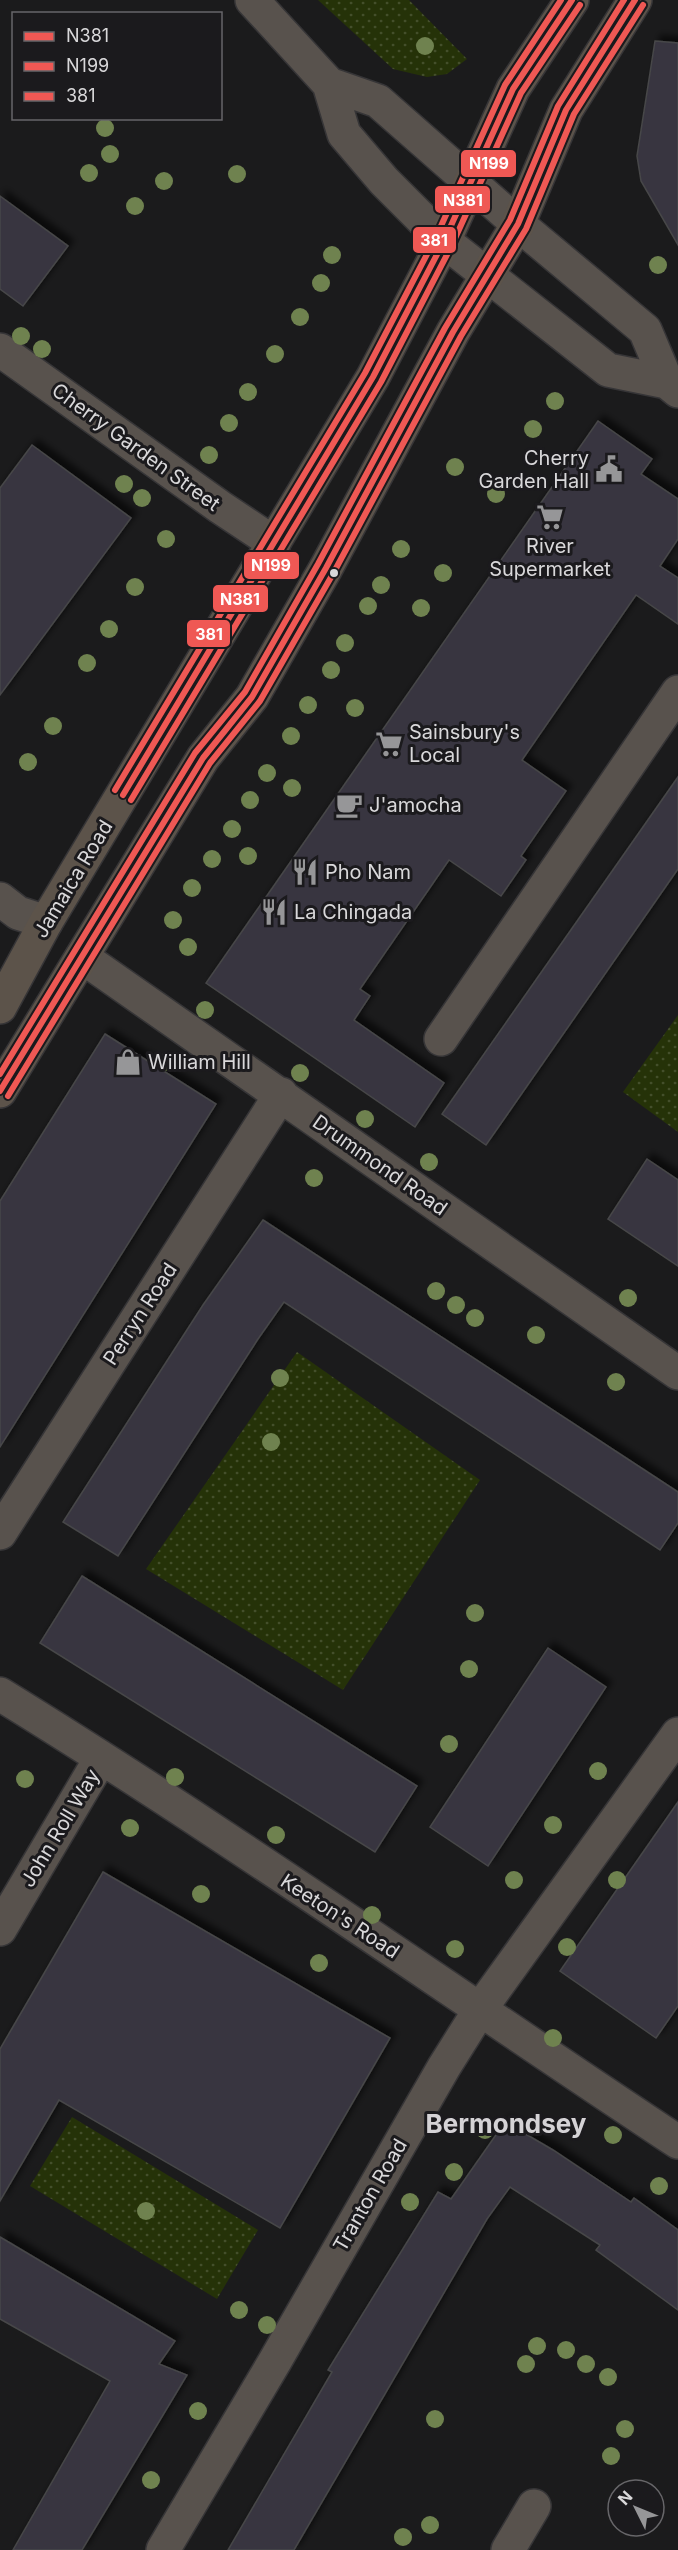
<svg xmlns="http://www.w3.org/2000/svg" width="678" height="2550" font-family="Inter,sans-serif">
	<defs>
		<pattern id="garden-dots" width="8" height="8" patternUnits="userSpaceOnUse" patternTransform="scale(1.5)"><rect width="8" height="8" fill="#253208"/><path d="M2 2h.1M6 6h.1" fill="none" stroke="#444f2b" stroke-width="1.8" stroke-linecap="round"/></pattern>
		<filter id="shadow"><feDropShadow dx="5.5" dy="-5.5" stdDeviation="3" flood-color="#0009"/></filter>
	</defs>
	<rect width="100%" height="100%" fill="#1b1b1c"/>
	<path fill="url(#garden-dots)" d="M318 0H409L467 59 447 74 427 77 393 69Z
		M678 1015V1132L623 1092Z
		M297 1352 480 1480 343 1690 146 1569Z
		M72 2117 258 2230 217 2299 30 2186Z"/>
	<path fill="#383641" stroke="#474748" stroke-width="1.5" filter="url(#shadow)" d="M655 41 678 43V245L641 181 637 156Z
		M0 196 68 246 23 306 0 289Z
		M598 421 652 459 641 474 678 499V539L660 566 678 578V624L636 595 522 760 566 791 521 856 526 860 501 896 449 860 360 989 370 996 354 1020 444 1083 415 1127 206 983Z
		M32 445 131 518 0 695V488Z
		M678 777V869L486 1145 442 1114Z
		M105 1034 216 1104 0 1447V1201Z
		M647 1159 678 1180V1266L608 1219Z
		M263 1220 678 1492V1523L660 1550 284 1302 258 1339 118 1556 63 1522 203 1305Z
		M82 1576 417 1786 375 1852 40 1643Z
		M548 1648 606 1687 488 1866 430 1827Z
		M678 1802V2006L656 2038 560 1971Z
		M103 1872 390 2038 280 2228 59 2100 0 2201V2049Z
		M505 2122 553 2150 631 2202 634 2198 678 2230V2310L596 2250 600 2245 510 2187 487 2219 294 2550H228L332 2372 328 2370 438 2192 451 2199Z
		M0 2237 175 2341 159 2364 187 2375 82 2550H13L110 2381 0 2319Z"/>
	<g fill="none" stroke-linecap="round" stroke-linejoin="round">
		<defs>
			<path id="minor" d="M252 0 329 84 378 101 518 224 645 330 667 382 678 391
				M329 84 344 134 384 181 444 241 608 370 667 382
				M0 350 220 507 274 543
				M0 899 18 913 46 922
				M82 957 678 1373
				M441 1039 678 692
				M0 1533 281 1094
				M0 1694C231 1836 452 1993 678 2142
				M0 1929 101 1758
				M163 2550 275 2361 444 2067 481 2008 678 1734
				M508 2550 534 2506"/>
			<path id="major" d="M0 1007 46 922 373 377 444 241 513 89 572 0
				M0 1091 203 758 252 697 326 568 453 332 518 224 566 110 635 0"/>
		</defs>
		<use href="#minor" stroke="#363537" stroke-width="36"/>
		<use href="#major" stroke="#363537" stroke-width="36"/>
		<use href="#minor" stroke="#58524d" stroke-width="33"/>
		<use href="#major" stroke="#5c534a" stroke-width="33"/>
		<defs>
			<path id="bus-1" d="M123 795 373 377 444 241 513 89 572 0
				M0 1091 203 758 252 697 326 568 453 332 518 224 566 110 635 0"/>
			<path id="bus-2" d="M131 800 381 382 452 245 521 93 580 5
				M8 1096 210 763 260 701 334 572 461 336 526 229 574 114 643 5"/>
			<path id="bus-3" d="M115 790 365 373 436 237 505 85 561 0
				M0 1074 195 753 245 692 318 564 445 328 510 220 558 106 624 0"/>
		</defs>
		<use href="#bus-1" stroke="#1b1a1d" stroke-width="10"/>
		<use href="#bus-2" stroke="#1b1a1d" stroke-width="10"/>
		<use href="#bus-3" stroke="#1b1a1d" stroke-width="10"/>
		<use href="#bus-1" stroke="#ef5854" stroke-width="6"/>
		<use href="#bus-2" stroke="#ef5854" stroke-width="6"/>
		<use href="#bus-3" stroke="#ef5854" stroke-width="6"/>
	</g>
	<g fill="#6f824f">
		<circle cx="425" cy="46" r="9"/>
		<circle cx="105" cy="128" r="9"/>
		<circle cx="110" cy="154" r="9"/>
		<circle cx="89" cy="173" r="9"/>
		<circle cx="237" cy="174" r="9"/>
		<circle cx="164" cy="181" r="9"/>
		<circle cx="135" cy="206" r="9"/>
		<circle cx="332" cy="255" r="9"/>
		<circle cx="658" cy="265" r="9"/>
		<circle cx="321" cy="283" r="9"/>
		<circle cx="300" cy="317" r="9"/>
		<circle cx="21" cy="336" r="9"/>
		<circle cx="42" cy="349" r="9"/>
		<circle cx="275" cy="354" r="9"/>
		<circle cx="248" cy="392" r="9"/>
		<circle cx="555" cy="401" r="9"/>
		<circle cx="229" cy="423" r="9"/>
		<circle cx="533" cy="429" r="9"/>
		<circle cx="209" cy="455" r="9"/>
		<circle cx="455" cy="467" r="9"/>
		<circle cx="124" cy="484" r="9"/>
		<circle cx="496" cy="494" r="9"/>
		<circle cx="142" cy="498" r="9"/>
		<circle cx="166" cy="539" r="9"/>
		<circle cx="401" cy="549" r="9"/>
		<circle cx="443" cy="573" r="9"/>
		<circle cx="381" cy="585" r="9"/>
		<circle cx="135" cy="587" r="9"/>
		<circle cx="368" cy="606" r="9"/>
		<circle cx="421" cy="608" r="9"/>
		<circle cx="109" cy="629" r="9"/>
		<circle cx="345" cy="643" r="9"/>
		<circle cx="87" cy="663" r="9"/>
		<circle cx="331" cy="670" r="9"/>
		<circle cx="308" cy="705" r="9"/>
		<circle cx="355" cy="708" r="9"/>
		<circle cx="53" cy="726" r="9"/>
		<circle cx="291" cy="736" r="9"/>
		<circle cx="28" cy="762" r="9"/>
		<circle cx="267" cy="773" r="9"/>
		<circle cx="292" cy="788" r="9"/>
		<circle cx="250" cy="800" r="9"/>
		<circle cx="232" cy="829" r="9"/>
		<circle cx="248" cy="856" r="9"/>
		<circle cx="212" cy="859" r="9"/>
		<circle cx="192" cy="888" r="9"/>
		<circle cx="173" cy="920" r="9"/>
		<circle cx="188" cy="947" r="9"/>
		<circle cx="205" cy="1010" r="9"/>
		<circle cx="166" cy="1062" r="9"/>
		<circle cx="300" cy="1073" r="9"/>
		<circle cx="365" cy="1119" r="9"/>
		<circle cx="429" cy="1162" r="9"/>
		<circle cx="314" cy="1178" r="9"/>
		<circle cx="436" cy="1291" r="9"/>
		<circle cx="628" cy="1298" r="9"/>
		<circle cx="456" cy="1305" r="9"/>
		<circle cx="475" cy="1318" r="9"/>
		<circle cx="536" cy="1335" r="9"/>
		<circle cx="280" cy="1378" r="9"/>
		<circle cx="616" cy="1382" r="9"/>
		<circle cx="271" cy="1442" r="9"/>
		<circle cx="475" cy="1613" r="9"/>
		<circle cx="469" cy="1669" r="9"/>
		<circle cx="449" cy="1744" r="9"/>
		<circle cx="598" cy="1771" r="9"/>
		<circle cx="175" cy="1777" r="9"/>
		<circle cx="25" cy="1779" r="9"/>
		<circle cx="553" cy="1825" r="9"/>
		<circle cx="130" cy="1828" r="9"/>
		<circle cx="276" cy="1835" r="9"/>
		<circle cx="514" cy="1880" r="9"/>
		<circle cx="617" cy="1880" r="9"/>
		<circle cx="201" cy="1894" r="9"/>
		<circle cx="372" cy="1915" r="9"/>
		<circle cx="567" cy="1947" r="9"/>
		<circle cx="455" cy="1949" r="9"/>
		<circle cx="319" cy="1963" r="9"/>
		<circle cx="553" cy="2038" r="9"/>
		<circle cx="485" cy="2130" r="9"/>
		<circle cx="613" cy="2135" r="9"/>
		<circle cx="454" cy="2172" r="9"/>
		<circle cx="659" cy="2186" r="9"/>
		<circle cx="410" cy="2202" r="9"/>
		<circle cx="146" cy="2211" r="9"/>
		<circle cx="239" cy="2310" r="9"/>
		<circle cx="267" cy="2325" r="9"/>
		<circle cx="537" cy="2346" r="9"/>
		<circle cx="566" cy="2350" r="9"/>
		<circle cx="526" cy="2364" r="9"/>
		<circle cx="586" cy="2364" r="9"/>
		<circle cx="608" cy="2377" r="9"/>
		<circle cx="198" cy="2411" r="9"/>
		<circle cx="435" cy="2419" r="9"/>
		<circle cx="625" cy="2429" r="9"/>
		<circle cx="611" cy="2456" r="9"/>
		<circle cx="151" cy="2480" r="9"/>
		<circle cx="430" cy="2525" r="9"/>
		<circle cx="403" cy="2537" r="9"/>
	</g>
	<defs>
		<symbol id="civic-bare" viewBox="-9 -9 18 18"><path d="M-.6-6.5H3V-4.5H.6V-3L4-1V1h2V6H-6V1h2V-1L-.6-3ZM-1.2 2.5V6h2.4V2.5Z" fill="#969698" stroke="#1b1a1d" stroke-width="2.5" paint-order="stroke"/></symbol>
		<symbol id="supermarket-bare" viewBox="-9 -9 18 18"><path d="M-6-5.5h2.5l.6 2H6L4.5 2H-2.5L-4.4-4H-6ZM-1.5 3.2a1.3 1.3 0 1 0 .1 0ZM3 3.2a1.3 1.3 0 1 0 .1 0Z" fill="#969698" stroke="#1b1a1d" stroke-width="2.5" paint-order="stroke"/></symbol>
		<symbol id="cafe-bare" viewBox="-9 -9 18 18"><path d="M-5.5-4.5H6V0H3Q3 3.5 0 3.5H-2.5Q-5.5 3.5-5.5 0ZM3-3.2v2h1.7v-2ZM-6 4.5H4V6H-6Z" fill="#969698" stroke="#1b1a1d" stroke-width="2.5" paint-order="stroke"/></symbol>
		<symbol id="restaurant-bare" viewBox="-9 -9 18 18"><path d="M-5-6h1v4h1v-4h1v4h1v-4h1v5L-1.5 .5V6h-2V.5L-5-1ZM5-6V6H3V1.5H1.5Q1.5-4 5-6Z" fill="#969698" stroke="#1b1a1d" stroke-width="2.5" paint-order="stroke"/></symbol>
		<symbol id="shop-bare" viewBox="-9 -9 18 18"><path d="M-5-2.5h2.3a2.7 3.5 0 0 1 5.4 0H5L5.5 6h-11ZM-1.5-2.5h3a1.5 2.3 0 0 0-3 0Z" fill="#969698" stroke="#1b1a1d" stroke-width="2.5" paint-order="stroke"/></symbol>
	</defs>
	<g fill-rule="evenodd">
		<use href="#civic-bare" x="590" y="450" width="38" height="38"/>
		<use href="#supermarket-bare" x="531" y="498" width="38" height="38"/>
		<use href="#supermarket-bare" x="370" y="725" width="38" height="38"/>
		<use href="#cafe-bare" x="330" y="786" width="38" height="38"/>
		<use href="#restaurant-bare" x="286" y="853" width="38" height="38"/>
		<use href="#restaurant-bare" x="255" y="893" width="38" height="38"/>
		<use href="#shop-bare" x="109" y="1043" width="38" height="38"/>
	</g>
	<circle fill="#d9d8da" stroke="#1b1a1d" stroke-width="2" cx="334" cy="573" r="5"/>
	<g text-anchor="middle" stroke-width="6" stroke-linejoin="round" paint-order="stroke">
		<g font-size="20" fill="#d9d8da" stroke="#1b1a1d">
			<text transform="translate(136 447) rotate(36)" y="7">Cherry Garden Street</text>
			<text transform="translate(73 879) rotate(-59)" y="7">Jamaica Road</text>
			<text transform="translate(380 1165) rotate(35)" y="7">Drummond Road</text>
			<text transform="translate(140 1314) rotate(-57)" y="7">Perryn Road</text>
			<text transform="translate(60 1828) rotate(-59)" y="7">John Roll Way</text>
			<text transform="translate(340 1916) rotate(33)" y="7">Keeton's Road</text>
			<text transform="translate(370 2195) rotate(-60)" y="7">Tranton Road</text>
		</g>
		<g font-size="20" fill="#d9d8da" stroke="#1b1a1d" text-anchor="start">
			<text x="589" y="465" text-anchor="end">Cherry<tspan x="589" dy="23">Garden Hall</tspan></text>
			<text x="550" y="553" text-anchor="middle">River<tspan x="550" dy="23">Supermarket</tspan></text>
			<text x="409" y="739">Sainsbury's<tspan x="409" dy="23">Local</tspan></text>
			<text x="369" y="812">J'amocha</text>
			<text x="325" y="879">Pho Nam</text>
			<text x="294" y="919">La Chingada</text>
			<text x="148" y="1069">William Hill</text>
		</g>
		<g font-size="26" font-weight="bold" fill="#d5d3d6" stroke="#1b1a1d">
			<text x="506" y="2133">Bermondsey</text>
		</g>
	</g>
	<g stroke="#1b1a1d" stroke-width="2">
		<rect x="460" y="149" width="57" height="29" rx="6" fill="#ef5854"/>
		<rect x="434" y="185" width="57" height="29" rx="6" fill="#ef5854"/>
		<rect x="412" y="226" width="45" height="28" rx="6" fill="#ef5854"/>
		<rect x="243" y="551" width="57" height="29" rx="6" fill="#ef5854"/>
		<rect x="212" y="584" width="57" height="29" rx="6" fill="#ef5854"/>
		<rect x="186" y="619" width="45" height="29" rx="6" fill="#ef5854"/>
	</g>
	<g font-size="16" text-anchor="middle" font-weight="bold" fill="#fff">
		<text x="489" y="169">N199</text>
		<text x="463" y="206">N381</text>
		<text x="434" y="246">381</text>
		<text x="271" y="571">N199</text>
		<text x="240" y="605">N381</text>
		<text x="209" y="640">381</text>
	</g>
	<rect x="12" y="12" width="210" height="108" fill="#1b1a1d" stroke="#676669" stroke-width="1.5"/>
	<rect x="24" y="32" width="30" height="9" fill="#ef5854" stroke="#676669" stroke-width="1.5"/>
	<text x="66" y="42" font-size="18" fill="#d9d8da">N381</text>
	<rect x="24" y="62" width="30" height="9" fill="#ef5854" stroke="#676669" stroke-width="1.5"/>
	<text x="66" y="72" font-size="18" fill="#d9d8da">N199</text>
	<rect x="24" y="92" width="30" height="9" fill="#ef5854" stroke="#676669" stroke-width="1.5"/>
	<text x="66" y="102" font-size="18" fill="#d9d8da">381</text>
	<g transform="translate(636 2508) rotate(313)"><circle r="28" fill="#1b1a1d" stroke="#676669" stroke-width="1.5"/>
	<path d="M0-4.5L10 22L0 15L-10 22Z" fill="#969698"/>
	<text y="-9" font-size="16" font-weight="bold" text-anchor="middle" fill="#d9d8da">N</text>
	</g>
</svg>
